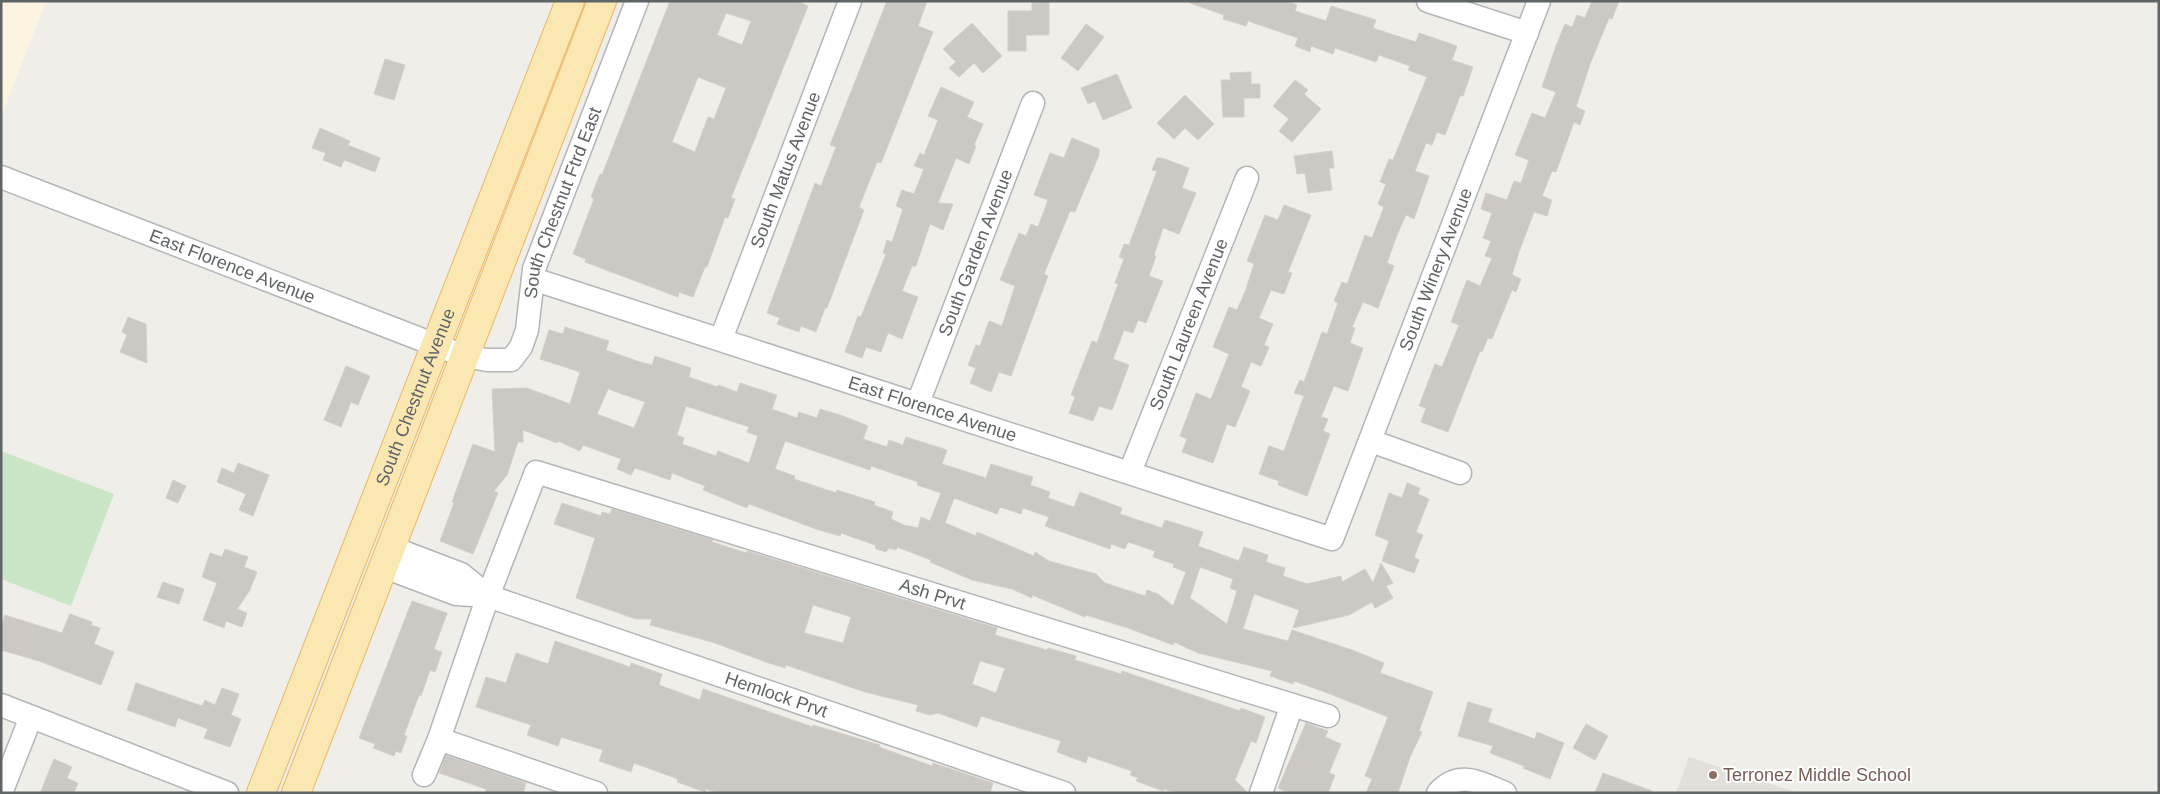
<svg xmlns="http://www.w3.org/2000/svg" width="2160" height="794" font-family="Helvetica,sans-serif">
	<rect width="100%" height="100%" fill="#f0eee8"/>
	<path fill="#fdf3e1" d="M1 1H46L1 118Z"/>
	<path fill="#e3dfd9" d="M1689 757 1798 793H1676Z"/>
	<path fill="#cae6c6" d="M1 451 114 494 71 606 1 579Z"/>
	<path fill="#ccc9c4" stroke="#d5cfc7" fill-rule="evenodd" d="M670 1H797L808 6 731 198 735 199 728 218 725 217 707 267H705L693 297 679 292 678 297 585 262 586 259 573 254 594 199 591 197 600 174 602 175ZM726 13 751 21 742 45 717 35ZM698 77 726 88 714 119 708 117 695 152 672 142Z
		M887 1H927L918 26 933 32 881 163 877 162 859 207 864 210 827 308H825L816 332 801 326 799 332 777 324 780 318 767 313 815 183 821 186 836 147 830 145Z
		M1032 1 1049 2V35H1026V51H1008V11H1032Z
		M1190 1H1287L1297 5 1295 11 1326 21 1331 6 1376 20 1373 28 1397 36 1416 42 1419 33 1457 46 1452 60 1473 67 1463 96H1460L1445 135 1437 132 1432 145 1426 143 1415 171 1429 176 1414 219 1406 215 1397 235 1387 263 1394 266 1378 308 1363 302 1352 327 1355 328 1350 343 1363 348 1348 391 1334 386 1321 417 1328 419 1323 431 1330 434 1307 496 1278 485 1279 481 1259 474 1269 446 1284 451 1304 396 1294 393 1300 380 1304 382 1322 332 1327 334 1338 303 1334 301 1342 282 1347 284 1365 235 1372 238 1384 207 1378 204 1386 184 1380 182 1389 159 1393 160 1427 77 1408 70 1410 66 1379 55 1376 62 1335 48 1333 54 1311 46 1310 52 1295 46 1298 38 1248 21 1246 26 1223 19 1224 15 1190 3Z
		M1592 1H1619L1612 19 1609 18 1590 64 1576 107 1585 111 1580 125 1574 122 1556 172 1552 171 1542 196 1552 200 1547 216 1534 212 1519 252 1512 275 1521 279 1516 292 1512 290 1492 339 1488 338 1482 352 1480 351 1448 432 1421 422 1426 408 1419 406 1435 364 1442 367 1459 325 1451 322 1467 280 1480 286 1492 258 1485 256 1491 241 1483 238 1492 213 1481 209 1486 193 1507 200 1514 181 1521 183 1529 160 1515 155 1532 113 1545 118 1556 92 1542 87 1556 46 1565 24 1572 27 1577 15 1585 18Z
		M972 23 1002 56 983 73 974 63 959 77 949 68 956 62 943 49Z
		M1086 24 1104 37 1078 71 1061 58Z
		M385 59 405 65 394 100 374 94Z
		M1251 72V84H1260V98H1244V117H1223L1221 80H1231L1230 73Z
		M1117 74 1132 108 1103 120 1095 101 1088 104 1081 88Z
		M1295 80 1308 90 1304 94 1321 109 1292 142 1279 131 1289 119 1273 106Z
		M941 87 974 102 967 117 983 124 974 145 976 146 969 164 956 158 938 203 953 204 943 230 930 224 916 266H912L902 291 918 297 902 339 888 333 881 352 866 347 862 358 845 352 858 316 861 317 886 254 883 253 887 240 892 242 903 209 896 206 902 190 914 194 924 169 914 166 920 153 924 155 938 120 928 116Z
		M1185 95 1214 124 1198 140 1185 128 1174 139 1157 123Z
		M320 128 350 141 348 145 380 158 375 172 344 160 341 167 323 160 326 153 312 148Z
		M1072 138 1099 149V155L1075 212 1070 211 1044 274 1048 276 1011 376 999 372 991 392 970 383 976 368 968 365 976 345 980 346 989 321 1002 326 1015 286 1000 280 1019 233 1026 236 1031 224 1038 227 1048 200 1034 195 1050 153 1064 158Z
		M1332 151 1334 168H1329L1332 190 1308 193 1305 173 1297 174 1294 156Z
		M1157 158H1162L1189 168 1182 188 1196 193 1179 234 1163 228 1154 255 1156 256 1149 276 1163 281 1146 323 1138 320 1133 333 1124 330 1113 359 1129 365 1112 410 1099 406 1093 421 1069 413 1075 397 1071 395 1092 341 1097 343 1118 284 1115 283 1124 259 1119 257 1124 244 1129 245 1157 171 1152 170Z
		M1284 205 1311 215 1288 272 1292 273 1284 294 1271 290 1259 318 1273 324 1264 345 1269 347 1261 366 1251 362 1241 387 1250 391 1235 427 1227 424 1213 463 1182 452 1187 439 1180 436 1196 393 1211 399 1229 354 1213 347 1229 307 1237 310 1245 292 1254 264 1247 261 1265 215 1278 220Z
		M128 317 146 324 147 363 120 352 127 335 122 332Z
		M565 327 609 341 606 350 640 362 652 365 655 356 691 368 689 377 717 387 718 385 737 392 740 383 777 395 772 409 797 418 799 412 817 418 820 409 843 416 868 426 863 439 887 447 889 440 903 445 906 437 947 450 942 464 986 478 991 464 1033 477 1030 485 1050 492 1048 498 1074 507 1080 492 1122 508 1120 514 1162 528 1165 520 1203 532 1198 546 1239 561 1244 547 1268 555 1266 562 1285 568 1283 576 1307 584 1341 576 1342 582 1365 569 1373 583 1381 563 1393 583 1386 586 1393 598 1375 608 1372 602 1349 615 1293 628 1299 610 1254 594 1243 629 1288 641 1292 630 1352 650 1384 663 1380 673 1433 692 1419 731 1422 732 1410 757 1398 793H1366L1372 779 1365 776 1388 717 1325 692 1294 681 1293 684 1270 676 1272 671 1198 653 1174 642 1173 645 1128 628 1086 615 1085 617 1032 595V598L1012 589 972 580 930 562 931 560 897 547 896 550 889 548 886 552 876 549 875 545 841 533 840 536 816 529 749 504 747 508 703 490 705 486 672 473 670 480 635 468 631 475 617 469 621 459 583 445 580 451 558 441 557 443 523 430V442H518L507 475 494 491 498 493 473 554 440 541 454 503 452 502 473 444 495 452 492 389 527 388 570 404 580 372 540 359 549 330 563 334ZM608 389 645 402 634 428 597 414ZM686 406 749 427 747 432 758 436 749 463 718 451 716 456 682 444 684 438 677 435ZM785 441 870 470 871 466 918 482 917 485 941 493 930 521 921 517 918 528 904 525 891 519 893 512 874 505 875 502 837 490 836 493 794 479 795 476 775 469ZM954 498 997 514 1000 507 1021 514 1023 508 1049 517 1045 526 1110 549 1111 544 1125 549 1128 542 1155 551 1153 557 1174 564 1173 567 1186 572 1173 606 1158 594 1147 590 1145 596 1105 583 1096 574 1049 561 1035 552 1034 556 977 532 976 536 945 523ZM1200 567 1233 579 1230 588 1237 591 1227 624 1190 598Z
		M346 366 370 376 358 405 351 402 341 427 324 420Z
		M238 463 269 475 253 516 239 510 246 494 217 482 222 468 234 473Z
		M173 480 186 486 178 503 166 498Z
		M1407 483 1420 488 1418 494 1429 499 1416 532 1423 535 1414 557 1419 560 1414 573 1382 561 1389 541 1375 535 1389 493 1402 498Z
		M562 503 601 516 602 512 610 514 612 509 713 540 712 542 746 553 747 551 997 628 995 635 1047 650 1048 648 1076 656 1075 660 1121 674 1122 671 1240 711 1241 708 1265 717 1256 743 1251 741 1235 780 1248 793H1177L1164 789 1163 791 1136 781 1138 778 1130 775 1132 771 1088 756 1086 763 1057 752 1061 741 981 716 977 727 938 713 930 715 916 711 918 705 865 692 786 665 785 668 766 662 712 642 650 625 652 619H636L576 598 595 538 554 524ZM813 605 851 617 843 643 804 633ZM980 661 1005 668 996 693 972 684Z
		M225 549 248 557 244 567 257 572 250 590 237 609 247 613 242 627 226 621 224 628 203 620 217 583 202 577 210 553 222 557Z
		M163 582 184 589 179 604 157 597Z
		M412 601 447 613 434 649 442 652 435 672 430 670 421 696 419 695 404 735 407 736 401 753 396 751 394 756 373 748 375 744 359 738Z
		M70 614 92 622 91 625 100 628 94 644 114 652 101 685 39 661 1 650V628L5 615 62 633Z
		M555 641 630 667 631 663 662 674 659 685 700 700 703 689 813 727V725L880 745 879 747 932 766 933 763 993 783 990 793H719L706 789 705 792 677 782 678 779 634 763 631 772 599 761 603 750 561 737 558 746 527 735 531 725 476 707 486 677 506 683 516 653 548 664Z
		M136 683 202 706 205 700 215 705 222 688 239 694 231 715 241 719 230 747 204 738 208 729 178 718 175 727 127 710Z
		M1468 702 1492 709 1488 722 1535 739 1537 732 1564 743 1550 779 1523 768 1524 766 1490 753 1493 746 1458 736Z
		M1306 723 1328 731 1325 737 1341 744 1329 773 1335 775 1328 793H1289L1278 788Z
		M1586 724 1608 736 1595 760 1573 748Z
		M446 755 526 783 523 793H485L486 789 439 773Z
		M54 759 72 767 67 778 78 783 74 793H40Z
		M1603 773 1652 791V793H1595Z"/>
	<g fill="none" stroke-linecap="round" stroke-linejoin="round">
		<defs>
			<g id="minor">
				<path d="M1428 1 1527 33"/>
				<path id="s1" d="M1 177 464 356 487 360H511L521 347 527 330 534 269 637 1"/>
				<path id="s2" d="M533 279 1332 539 1539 1"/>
				<path id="s3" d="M721 339 850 1"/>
				<path id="s4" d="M918 403 1033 103"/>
				<path d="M1371 441 1460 473"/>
				<path id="s5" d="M1130 472 1247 178"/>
				<path d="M390 547 461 574 488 596"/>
				<path id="s6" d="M382 566 456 594 488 596 1064 793"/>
				<path d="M1 705 227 793"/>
				<path d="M439 739 596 793"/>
				<path id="s7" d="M424 775 439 739 488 596 536 472 1328 716"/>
				<path d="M1 793 31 717"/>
				<path d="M1261 793 1292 705"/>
				<path d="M1438 793C1459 769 1480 783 1505 793"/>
			</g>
			<g id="major">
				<path id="s8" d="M261 793 570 1"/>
				<path d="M296 793 602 1"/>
			</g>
		</defs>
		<use href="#minor" stroke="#b3b6b9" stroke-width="25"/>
		<use href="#major" stroke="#ebb766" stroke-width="30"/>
		<use href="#minor" stroke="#fff" stroke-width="22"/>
		<use href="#major" stroke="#fbe7b2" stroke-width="28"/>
	</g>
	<circle fill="#8d6e63" stroke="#fff" stroke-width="2" cx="1713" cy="775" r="5"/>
	<g text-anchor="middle" stroke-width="4" stroke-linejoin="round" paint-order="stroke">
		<g font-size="18" fill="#5f6467" stroke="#fff">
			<text dy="6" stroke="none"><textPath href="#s3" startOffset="181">South Matus Avenue</textPath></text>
			<text dy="6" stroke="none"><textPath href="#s1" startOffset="711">South Chestnut Ftrd East</textPath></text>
			<text dy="6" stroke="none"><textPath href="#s4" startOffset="161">South Garden Avenue</textPath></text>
			<text dy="6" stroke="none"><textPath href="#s1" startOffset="248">East Florence Avenue</textPath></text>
			<text dy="6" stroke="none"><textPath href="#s2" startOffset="1129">South Winery Avenue</textPath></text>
			<text dy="6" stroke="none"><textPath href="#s5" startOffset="159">South Laureen Avenue</textPath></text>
			<text dy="6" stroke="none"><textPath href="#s8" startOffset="425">South Chestnut Avenue</textPath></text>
			<text dy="6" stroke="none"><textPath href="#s2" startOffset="420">East Florence Avenue</textPath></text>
			<text dy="6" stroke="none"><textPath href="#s7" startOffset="738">Ash Prvt</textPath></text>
			<text dy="6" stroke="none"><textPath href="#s6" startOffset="416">Hemlock Prvt</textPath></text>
		</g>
		<g font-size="18" fill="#785e54" stroke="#fff" text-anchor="start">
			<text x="1723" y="781">Terronez Middle School</text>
		</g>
	</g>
	<rect width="2160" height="794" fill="none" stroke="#5f6467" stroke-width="5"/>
</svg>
